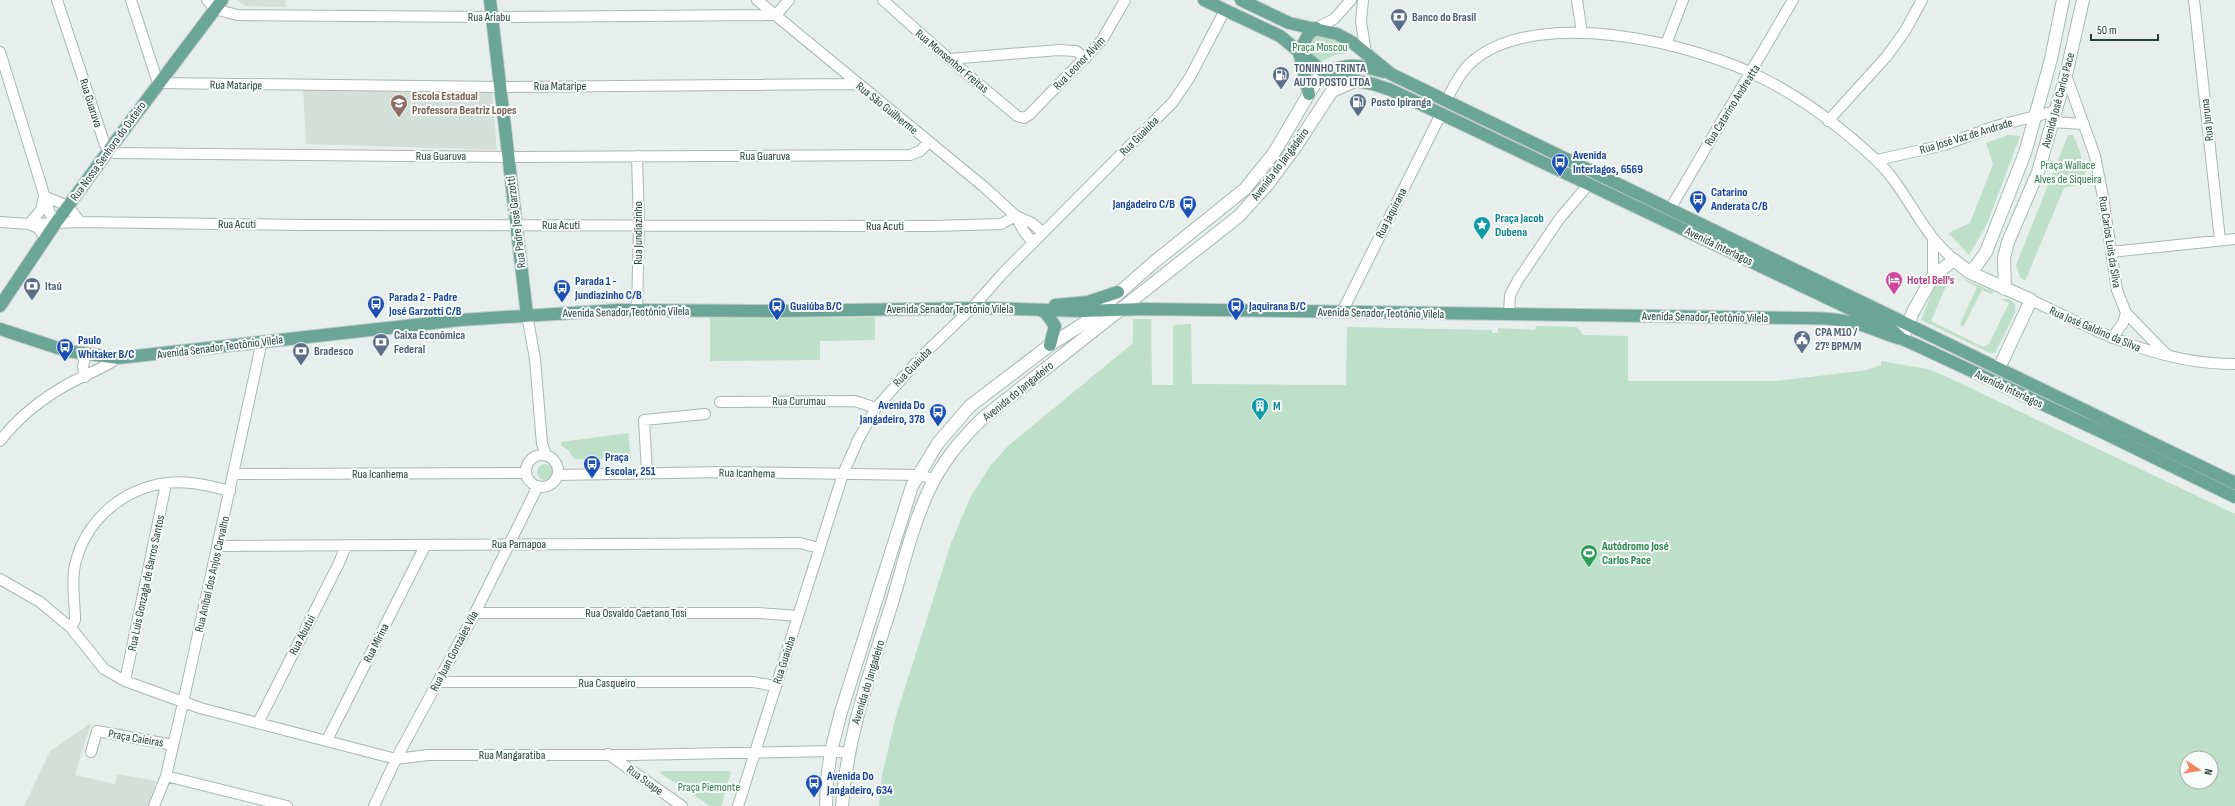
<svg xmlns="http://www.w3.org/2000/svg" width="2235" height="806" font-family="'Sofia Sans Condensed',sans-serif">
	<rect width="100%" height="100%" fill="#e6efeb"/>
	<path fill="#d4dfda" d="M237 0H285L286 7 246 6Z
		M303 88 492 93 497 150 306 144Z
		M91 723 75 775 115 784 117 774 156 781 148 806H24L50 751Z"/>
	<path fill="#bfe0c8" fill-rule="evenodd" d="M1324 34 1340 42 1348 53 1335 55 1320 62 1304 49 1309 36Z
		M2008 135 2020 136 1987 224 1969 255 1948 233 1970 223 1993 164 1986 143Z
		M2068 135H2073L2080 152 2087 183 2064 188 2025 281 2020 277 2016 265Z
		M1947 276 1950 277 1931 321 1983 347 1989 344 2009 303 2001 299H2009L2015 304V313L1995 353H1990L1921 320 1934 287Z
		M1960 277 1994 292 1991 294 1982 290 1963 327 1960 324 1977 287Z
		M875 317V340L820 341V360L710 361V318Z
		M1133 319H1151L1152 385H1173V325L1191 324 1192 384 1346 385 1347 327 1492 330V333H1498V328L1535 330 1536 326 1577 327 1583 335 1628 336V381H1776L1867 370 1881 365V361L1927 369 1945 376 2235 514V806H879L882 775 896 716 951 543 970 498 990 466 1008 446 1133 343ZM2187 758H2211V782H2187Z
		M628 433 631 459H574L569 451 561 445V442Z
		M537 472a8 8 0 1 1 16 0a8 8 0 1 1-16 0Z
		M661 771H730L731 772 721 806H710L660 773Z"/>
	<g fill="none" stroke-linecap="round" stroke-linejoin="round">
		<defs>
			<path id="minor" d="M57 0 105 145 109 150 115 153 517 157 910 155 920 151 929 142
				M131 0 158 83 501 87 858 84
				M207 0 215 9 237 15 492 17 776 15 789 0
				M757 0 983 186 1016 216 1023 230 1033 243
				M883 0 949 59 1017 116 1024 118 1029 115 1102 40 1125 0
				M1363 0 1361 22 1366 53
				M1577 0 1582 33
				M2194 0 2220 240
				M1316 28 1334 19 1351 0
				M1666 44 1683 0
				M0 52 47 204 50 214 58 220
				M949 59 1059 50 1076 51 1086 58
				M2066 75 2095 156 2103 197 2117 290 2126 313 2167 355
				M1446 100C1454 87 1461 70 1474 60 1540 6 1697 43 1766 80 1805 100 1844 130 1876 160 1900 182 1913 213 1933 238 1939 246 1947 253 1954 260
				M1828 121 1887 56 1905 31 1922 0
				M2052 122 2084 124
				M637 156 639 225 637 310
				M1877 160 1944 145 1996 126 2056 111
				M1670 209 1793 0
				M1016 216 1032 223 1043 233
				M0 222 29 224 80 222 301 225 933 226 1001 224 1016 216
				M45 238 38 228 29 224 41 210 44 196 68 206 80 222
				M2111 252 2235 239
				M1933 276V238
				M2031 300C2098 332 2159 364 2235 364
				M1342 312 1441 114
				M1509 314 1510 295 1518 280 1560 218 1589 184
				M527 315 535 359 542 444 546 455
				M2112 338 2123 323 2126 313
				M85 377 83 367 85 355
				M720 402 855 401 876 408
				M0 441C17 419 39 401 63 387 81 376 101 370 118 358
				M526 471a16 16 0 1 1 32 0a16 16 0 1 1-32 0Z
				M647 472 644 420 705 414
				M234 474 526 473
				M558 475 723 472 918 475 935 479
				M219 546 800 543 819 548
				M0 579 40 602 71 628 104 669 125 681 200 708 396 759 428 755H633L831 751 847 753
				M475 613H758L798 616
				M71 628 75 620C75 602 71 583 75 565 87 512 138 477 191 483 204 484 217 488 230 491
				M125 681 166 484
				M438 682H753L775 686
				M258 723 338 565 346 546
				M327 740 425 546
				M91 752 97 731 173 745
				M608 754 682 806
				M166 776 287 806
				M154 806 166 776 183 703 262 341
				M374 806 396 759 475 613 538 486
				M738 806 843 474 858 440 876 408 922 356 972 308 1004 272 1173 102 1190 77 1225 10"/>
			<path id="tertiary" d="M826 806 827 779 831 751 841 712 912 486 938 443 970 406 1050 345 1086 322 1153 263 1245 189 1274 153 1317 80 1325 73
				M842 806C847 735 871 670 892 603 903 566 912 526 929 490 942 462 961 439 983 418L1239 216 1268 184 1296 146 1332 91 1355 81"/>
			<path id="secondary" d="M1969 272 1976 266 1986 252 2025 153 2051 59 2063 0
				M2005 289 2004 258 2008 242 2038 172 2066 75 2083 0
				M1902 339 1913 312 1933 276 1954 260 1969 272 2031 300 1999 368"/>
			<path id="primary" d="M490 0 527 315
				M1204 0 1280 36 1325 73 1336 77 1373 84 1391 90 1888 327 1902 339 1916 345 2104 433 2235 497
				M1241 0 1289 23 1337 34 1352 42 1391 74 2235 483
				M1325 73C1348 62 1360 65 1384 72
				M1309 94 1299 52 1308 35 1316 28
				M1055 305 1088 302 1118 292
				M0 306 55 224 109 150 222 0
				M1040 310 1046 313 1055 326 1050 345
				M0 329 67 351 118 358 460 320 618 310 779 311 985 308 1081 311 1144 309 1798 318C1817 318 1836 318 1854 323 1871 327 1886 335 1902 339"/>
		</defs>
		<use href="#minor" stroke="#a8b8b2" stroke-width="12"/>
		<use href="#tertiary" stroke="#a8b8b2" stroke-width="14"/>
		<use href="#secondary" stroke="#a4bbb3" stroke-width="14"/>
		<use href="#primary" stroke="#c2cac8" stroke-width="14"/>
		<use href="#minor" stroke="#fff" stroke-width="10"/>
		<use href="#tertiary" stroke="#fff" stroke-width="12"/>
		<use href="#secondary" stroke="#fff" stroke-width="12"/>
		<use href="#primary" stroke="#6aa596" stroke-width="12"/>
	</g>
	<defs>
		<symbol id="bank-pin" viewBox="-11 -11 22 30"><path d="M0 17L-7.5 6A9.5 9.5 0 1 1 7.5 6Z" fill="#5c6f8a" stroke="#f7fbf9"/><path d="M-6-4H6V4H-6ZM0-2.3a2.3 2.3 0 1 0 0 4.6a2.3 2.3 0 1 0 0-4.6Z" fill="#fff"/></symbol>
		<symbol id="fuel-pin" viewBox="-11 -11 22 30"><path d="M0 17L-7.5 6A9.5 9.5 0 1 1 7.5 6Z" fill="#5c6f8a" stroke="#f7fbf9"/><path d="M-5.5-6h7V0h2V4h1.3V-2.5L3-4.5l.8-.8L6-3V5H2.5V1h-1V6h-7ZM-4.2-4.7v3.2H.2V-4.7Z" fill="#fff"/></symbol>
		<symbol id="school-pin" viewBox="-11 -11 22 30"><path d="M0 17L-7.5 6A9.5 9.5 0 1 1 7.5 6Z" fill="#8d6e63" stroke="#f7fbf9"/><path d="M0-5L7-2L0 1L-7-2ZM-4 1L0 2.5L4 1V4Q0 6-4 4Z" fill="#fff"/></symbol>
		<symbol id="bus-pin" viewBox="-11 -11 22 30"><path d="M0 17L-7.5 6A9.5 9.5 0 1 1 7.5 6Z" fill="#1a4fb4" stroke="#f7fbf9"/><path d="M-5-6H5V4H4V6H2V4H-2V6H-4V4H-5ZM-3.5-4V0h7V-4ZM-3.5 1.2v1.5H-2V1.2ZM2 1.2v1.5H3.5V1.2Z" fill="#fff"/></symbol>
		<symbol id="sight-pin" viewBox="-11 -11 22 30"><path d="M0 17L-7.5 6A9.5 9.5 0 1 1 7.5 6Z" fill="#0f9aa8" stroke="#f7fbf9"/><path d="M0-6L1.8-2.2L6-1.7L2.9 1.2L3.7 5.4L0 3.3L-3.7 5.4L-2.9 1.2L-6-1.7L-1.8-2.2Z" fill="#fff"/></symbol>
		<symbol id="hotel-pin" viewBox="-11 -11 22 30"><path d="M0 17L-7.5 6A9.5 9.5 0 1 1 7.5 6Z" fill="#d1479c" stroke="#f7fbf9"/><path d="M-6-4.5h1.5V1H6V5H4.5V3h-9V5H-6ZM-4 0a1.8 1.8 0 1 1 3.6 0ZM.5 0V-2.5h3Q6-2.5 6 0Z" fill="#fff"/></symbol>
		<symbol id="civic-pin" viewBox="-11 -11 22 30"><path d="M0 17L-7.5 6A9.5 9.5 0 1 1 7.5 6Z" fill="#5c6f8a" stroke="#f7fbf9"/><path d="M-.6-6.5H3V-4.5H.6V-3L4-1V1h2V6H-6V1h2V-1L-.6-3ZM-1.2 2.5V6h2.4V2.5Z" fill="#fff"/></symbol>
		<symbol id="building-pin" viewBox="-11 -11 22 30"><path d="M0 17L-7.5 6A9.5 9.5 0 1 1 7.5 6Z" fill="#0f9aa8" stroke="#f7fbf9"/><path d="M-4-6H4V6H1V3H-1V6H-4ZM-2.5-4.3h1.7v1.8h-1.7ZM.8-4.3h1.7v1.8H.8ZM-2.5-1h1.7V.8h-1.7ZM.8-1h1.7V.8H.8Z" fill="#fff"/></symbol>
		<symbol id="stadium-pin" viewBox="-11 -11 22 30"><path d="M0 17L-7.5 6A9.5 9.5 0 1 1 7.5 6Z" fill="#2e9e5b" stroke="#f7fbf9"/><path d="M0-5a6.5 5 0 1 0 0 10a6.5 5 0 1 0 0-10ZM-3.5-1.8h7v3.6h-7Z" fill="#fff"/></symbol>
	</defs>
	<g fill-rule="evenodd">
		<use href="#bank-pin" x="1389" y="7" width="20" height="27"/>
		<use href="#fuel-pin" x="1271" y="65" width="20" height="27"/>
		<use href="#fuel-pin" x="1348" y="92" width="20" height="27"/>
		<use href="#school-pin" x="389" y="93" width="20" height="27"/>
		<use href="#bus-pin" x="1550" y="152" width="20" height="27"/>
		<use href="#bus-pin" x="1688" y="189" width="20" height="27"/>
		<use href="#bus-pin" x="1178" y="194" width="20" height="27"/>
		<use href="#sight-pin" x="1472" y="215" width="20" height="27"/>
		<use href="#hotel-pin" x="1884" y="270" width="20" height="27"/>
		<use href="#bank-pin" x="22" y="276" width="20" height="27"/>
		<use href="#bus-pin" x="552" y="278" width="20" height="27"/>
		<use href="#bus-pin" x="366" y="294" width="20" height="27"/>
		<use href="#bus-pin" x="767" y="296" width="20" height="27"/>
		<use href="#bus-pin" x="1226" y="296" width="20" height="27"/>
		<use href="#civic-pin" x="1792" y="329" width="20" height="27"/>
		<use href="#bank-pin" x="371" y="332" width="20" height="27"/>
		<use href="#bus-pin" x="55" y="337" width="20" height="27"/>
		<use href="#bank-pin" x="291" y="341" width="20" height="27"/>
		<use href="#building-pin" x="1250" y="396" width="20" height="27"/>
		<use href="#bus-pin" x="928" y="402" width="20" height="27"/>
		<use href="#bus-pin" x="582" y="454" width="20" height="27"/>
		<use href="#stadium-pin" x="1579" y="543" width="20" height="27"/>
		<use href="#bus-pin" x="804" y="773" width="20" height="27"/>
	</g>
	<g text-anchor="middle" stroke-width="4" stroke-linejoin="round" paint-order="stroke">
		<g font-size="12" fill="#24423a" stroke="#f7fbf9">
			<text x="489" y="21">Rua Ariabu</text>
			<text transform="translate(952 61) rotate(40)" y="4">Rua Monsenhor Freitas</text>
			<text transform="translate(1079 63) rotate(-46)" y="4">Rua Leonor Alvim</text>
			<text transform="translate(236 85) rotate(1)" y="4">Rua Mataripe</text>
			<text x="560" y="90">Rua Mataripe</text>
			<text transform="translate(2058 100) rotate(-75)" y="4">Avenida José Carlos Pace</text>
			<text transform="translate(91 103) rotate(72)" y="4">Rua Guaruva</text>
			<text transform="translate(1732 105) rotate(-58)" y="4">Rua Catarino Andreatta</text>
			<text transform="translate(887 108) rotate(39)" y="4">Rua São Guilherme</text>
			<text transform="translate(2207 120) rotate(-96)" y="4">Rua Juruna</text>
			<text transform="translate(1139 136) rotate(-45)" y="4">Rua Guaiuba</text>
			<text transform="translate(1966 136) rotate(-17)" y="4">Rua José Vaz de Andrade</text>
			<text transform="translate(108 151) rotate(-54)" y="4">Rua Nossa Senhora do Outeiro</text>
			<text x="441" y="160">Rua Guaruva</text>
			<text x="765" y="160">Rua Guaruva</text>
			<text transform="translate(1280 164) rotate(-53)" y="4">Avenida do Jangadeiro</text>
			<text transform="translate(1391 213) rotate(-63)" y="4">Rua Jaquirana</text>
			<text transform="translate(516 222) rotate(-97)" y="4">Rua Padre José Garzotti</text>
			<text x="237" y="228">Rua Acuti</text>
			<text x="561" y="229">Rua Acuti</text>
			<text x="885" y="230">Rua Acuti</text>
			<text transform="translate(638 233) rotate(-90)" y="4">Rua Jundiazinho</text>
			<text transform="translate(2110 242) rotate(81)" y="4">Rua Carlos Luis da Silva</text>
			<text transform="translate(1719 246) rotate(26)" y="4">Avenida Interlagos</text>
			<text x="950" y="313">Avenida Senador Teotônio Vilela</text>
			<text transform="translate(626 312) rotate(-1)" y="4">Avenida Senador Teotônio Vilela</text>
			<text transform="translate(1381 313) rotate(1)" y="4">Avenida Senador Teotônio Vilela</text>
			<text transform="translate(1705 317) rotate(1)" y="4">Avenida Senador Teotônio Vilela</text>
			<text transform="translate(2095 329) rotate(23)" y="4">Rua José Galdíno da Silva</text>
			<text transform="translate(220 347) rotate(-7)" y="4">Avenida Senador Teotônio Vilela</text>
			<text transform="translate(912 367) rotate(-46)" y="4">Rua Guaiuba</text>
			<text transform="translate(2009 389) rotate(25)" y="4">Avenida Interlagos</text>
			<text transform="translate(1018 391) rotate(-39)" y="4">Avenida do Jangadeiro</text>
			<text x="799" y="405">Rua Curumau</text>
			<text transform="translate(747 473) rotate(1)" y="4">Rua Icanhema</text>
			<text x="380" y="478">Rua Icanhema</text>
			<text x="519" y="548">Rua Parnapoa</text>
			<text transform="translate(212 574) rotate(-77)" y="4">Rua Aníbal dos Anjos Carvalho</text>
			<text transform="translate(146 583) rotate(-78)" y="4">Rua Luis Gonzaga de Barros Santos</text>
			<text x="636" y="617">Rua Osvaldo Caetano Tosi</text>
			<text transform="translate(302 635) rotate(-63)" y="4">Rua Abutui</text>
			<text transform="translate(376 643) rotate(-63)" y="4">Rua Mirina</text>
			<text transform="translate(454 651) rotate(-62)" y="4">Rua Juan Gonzales Vila</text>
			<text transform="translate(784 660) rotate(-72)" y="4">Rua Guaiuba</text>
			<text transform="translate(868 682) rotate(-73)" y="4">Avenida do Jangadeiro</text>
			<text x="607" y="687">Rua Casqueiro</text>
			<text transform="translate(136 738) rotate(10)" y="4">Praça Caieiras</text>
			<text x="512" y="759">Rua Mangaratiba</text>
			<text transform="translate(645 780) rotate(36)" y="4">Rua Suape</text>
		</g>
		<g font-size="12" font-weight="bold" fill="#4e5e75" stroke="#f7fbf9" text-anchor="start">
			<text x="1412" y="21">Banco do Brasil</text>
			<text x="1294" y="72">TONINHO TRINTA<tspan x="1294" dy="14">AUTO POSTO LTDA</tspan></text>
			<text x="1371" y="106">Posto Ipiranga</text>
			<text x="45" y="290">Itaú</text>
			<text x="1815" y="336">CPA M10 /<tspan x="1815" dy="14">27º BPM/M</tspan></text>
			<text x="394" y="339">Caixa Econômica<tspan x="394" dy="14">Federal</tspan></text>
			<text x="314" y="355">Bradesco</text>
		</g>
		<g font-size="12" fill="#2d7a4b" stroke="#f7fbf9">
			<text x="1320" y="51">Praça Moscou</text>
			<text x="2068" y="169">Praça Wallace<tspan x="2068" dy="14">Alves de Siqueira</tspan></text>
			<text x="709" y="791">Praça Piemonte</text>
		</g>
		<g font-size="12" font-weight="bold" fill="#785e54" stroke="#f7fbf9" text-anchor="start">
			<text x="412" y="100">Escola Estadual<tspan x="412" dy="14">Professora Beatriz Lopes</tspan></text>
		</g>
		<g font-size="12" font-weight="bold" fill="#164399" stroke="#f7fbf9" text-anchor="start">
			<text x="1573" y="159">Avenida<tspan x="1573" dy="14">Interlagos, 6569</tspan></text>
			<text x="1711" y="196">Catarino<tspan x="1711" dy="14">Anderata C/B</tspan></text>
			<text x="1175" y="208" text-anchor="end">Jangadeiro C/B</text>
			<text x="575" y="285">Parada 1 -<tspan x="575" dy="14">Jundiazinho C/B</tspan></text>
			<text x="389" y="301">Parada 2 - Padre<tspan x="389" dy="14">José Garzotti C/B</tspan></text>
			<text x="790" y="310">Guaiúba B/C</text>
			<text x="1249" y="310">Jaquirana B/C</text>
			<text x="78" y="344">Paulo<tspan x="78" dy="14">Whitaker B/C</tspan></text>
			<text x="925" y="409" text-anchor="end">Avenida Do<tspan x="925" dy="14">Jangadeiro, 378</tspan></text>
			<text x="605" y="461">Praça<tspan x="605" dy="14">Escolar, 251</tspan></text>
			<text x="827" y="780">Avenida Do<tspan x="827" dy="14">Jangadeiro, 634</tspan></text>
		</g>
		<g font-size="12" font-weight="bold" fill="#0d838f" stroke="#f7fbf9" text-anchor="start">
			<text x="1495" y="222">Praça Jacob<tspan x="1495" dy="14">Dubena</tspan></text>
			<text x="1273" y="410">M</text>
		</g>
		<g font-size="12" font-weight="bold" fill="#b23c85" stroke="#f7fbf9" text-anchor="start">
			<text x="1907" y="284">Hotel Bell's</text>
		</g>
		<g font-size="12" font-weight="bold" fill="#27864d" stroke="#f7fbf9" text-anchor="start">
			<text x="1602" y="550">Autódromo José<tspan x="1602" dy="14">Carlos Pace</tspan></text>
		</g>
	</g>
	<g transform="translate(2199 770) rotate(102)"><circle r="19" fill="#f7fbf9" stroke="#a3b1ad"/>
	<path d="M0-3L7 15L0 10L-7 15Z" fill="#f4845f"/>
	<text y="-6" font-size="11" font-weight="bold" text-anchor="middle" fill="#24423a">N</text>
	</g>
	<path d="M2091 34v6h67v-6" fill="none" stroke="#24423a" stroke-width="2"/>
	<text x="2097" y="34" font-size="12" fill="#24423a" stroke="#f7fbf9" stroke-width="3" paint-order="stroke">50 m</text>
</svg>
